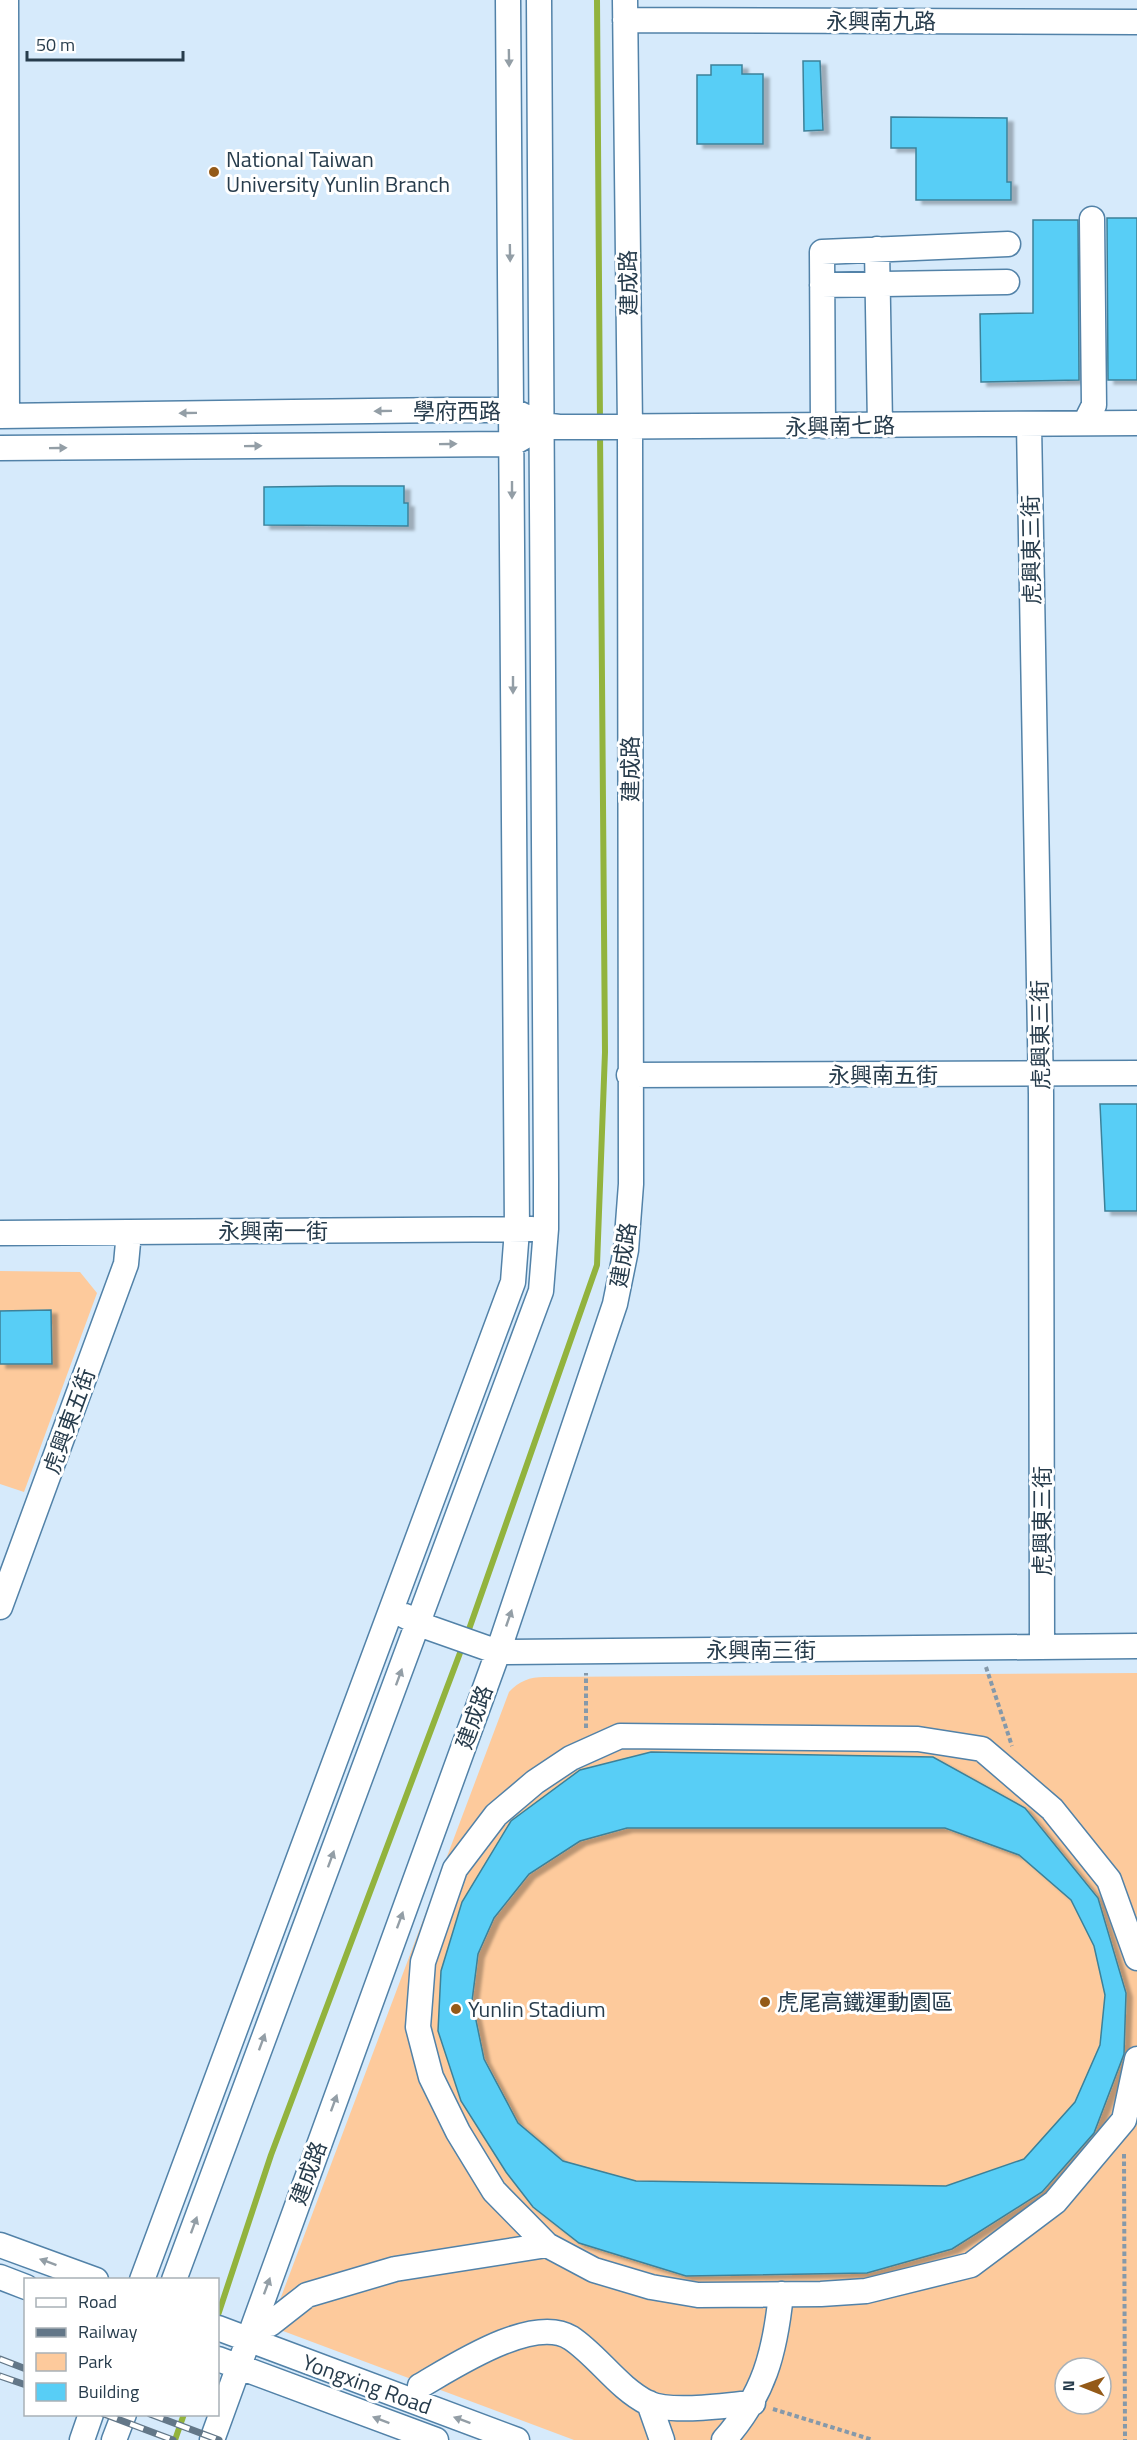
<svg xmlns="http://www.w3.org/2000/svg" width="1137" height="2440" font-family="'Titillium Web','Noto Sans TC',sans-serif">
	<defs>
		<filter id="shadow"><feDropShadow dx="6" dy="4" stdDeviation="1.5" flood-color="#0004"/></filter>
	</defs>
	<rect width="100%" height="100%" fill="#d6eafb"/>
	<path fill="#fdca9c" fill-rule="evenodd" d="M0 1271 80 1272 97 1293 24 1492 0 1484Z
		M1137 1673V2440H574L283 2331 278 2327 275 2313 509 1692C519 1681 530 1677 544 1677ZM1065 2368H1101V2404H1065Z"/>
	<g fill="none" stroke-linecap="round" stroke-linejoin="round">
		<path stroke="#92b33d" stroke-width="6" d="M597 0 600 422
			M467 1635 597 1265 605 1052 600 432
			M218 2315 271 2155 463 1645
			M175 2440 184 2414"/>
	</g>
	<path fill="#58cef6" stroke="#3c8199" stroke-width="1.5" fill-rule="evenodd" filter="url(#shadow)" d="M803 61H820L823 130 804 131Z
		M711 65H742V74H763V144H697V75H711Z
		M891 117 1007 118V182H1011V200H916V148H891Z
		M1107 218H1137V380H1108Z
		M1033 220H1078L1079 380 981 382 980 314 1033 313Z
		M336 486H404V503H408V526L264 525V487Z
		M1100 1104H1137V1211H1105Z
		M51 1310 52 1364H0V1311Z
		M651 1752 933 1757 1025 1808 1098 1898 1126 1993 1124 2054 1094 2133 1042 2192 952 2249 867 2273 686 2276 579 2243 533 2207 506 2172 461 2101 438 2031 441 1971 462 1902 511 1821 580 1770ZM627 1828H945L1019 1855 1071 1900 1094 1946 1105 1995 1100 2045 1075 2102 1024 2159 946 2186 636 2181 563 2161 518 2123 484 2059 472 2001 478 1954 494 1918 529 1874 580 1841Z"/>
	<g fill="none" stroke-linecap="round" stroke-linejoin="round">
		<defs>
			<path id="minor" d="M6 0 7 416
				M625 20 1137 22
				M877 249 880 425
				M822 285 1007 282
				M0 416 447 410H512L543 425 559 427 1137 423
				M1085 423 1094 405 1092 219
				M1029 424 1041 1094 1042 1647
				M823 426 822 252 1008 244
				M0 448 512 444 524 437
				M629 1075 1137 1073
				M0 1233 532 1229
				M0 1607 126 1264 129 1232
				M405 1616 427 1627 498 1652 1137 1646
				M1137 1958 1109 1880 1052 1809 982 1749 918 1739 620 1736 571 1758 535 1782 496 1815 455 1869 423 1962 418 2027 431 2077 458 2132 494 2191 547 2245 594 2270 651 2287 698 2295 821 2294 866 2291 971 2265 1055 2202 1124 2120 1137 2059
				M0 2245 96 2280
				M0 2277 26 2287
				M142 2280 513 1282 517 1230 508 0
				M174 2280 541 1291 546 1229V1178L539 0
				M270 2324 307 2295 395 2269 547 2245
				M218 2328 517 2440
				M218 2359 436 2440
				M420 2386C453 2367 533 2314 571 2338 598 2356 618 2388 648 2403 671 2414 727 2405 753 2403
				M649 2403 662 2440
				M82 2440 91 2414
				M114 2440 124 2414
				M212 2440 498 1652 615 1304 626 1250 631 1184 630 427 625 0
				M724 2440C764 2395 775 2353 781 2294"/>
		</defs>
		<use href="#minor" stroke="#5282a8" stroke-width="27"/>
		<path stroke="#8599aa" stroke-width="4" stroke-dasharray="4.5 3" stroke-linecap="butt" d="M986 1667 1012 1746
			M586 1728V1673
			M1124 2154 1125 2440
			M773 2409 873 2440"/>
		<use href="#minor" stroke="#fff" stroke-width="24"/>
		<defs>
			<path id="rail" d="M0 2359 26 2369
				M0 2376 26 2385
				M104 2414 173 2440
				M150 2414 219 2440"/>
		</defs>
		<use href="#rail" stroke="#637788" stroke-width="7"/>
		<use href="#rail" stroke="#fff" stroke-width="4.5" stroke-dasharray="14" stroke-linecap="butt"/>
	</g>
	<defs><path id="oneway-solid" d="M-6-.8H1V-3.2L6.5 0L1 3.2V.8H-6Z" transform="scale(1.5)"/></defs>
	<g fill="#939ea6">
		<use href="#oneway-solid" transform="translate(509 58) rotate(89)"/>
		<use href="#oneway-solid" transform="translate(510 253) rotate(89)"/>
		<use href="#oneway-solid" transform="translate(383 411) rotate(179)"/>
		<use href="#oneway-solid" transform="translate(188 413) rotate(179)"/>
		<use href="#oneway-solid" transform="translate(448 444) rotate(-1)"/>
		<use href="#oneway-solid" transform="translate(253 446) rotate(-1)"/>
		<use href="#oneway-solid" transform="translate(58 448) rotate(-1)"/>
		<use href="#oneway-solid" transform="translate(512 490) rotate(90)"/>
		<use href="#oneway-solid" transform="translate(513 685) rotate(90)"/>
		<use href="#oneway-solid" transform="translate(509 1618) rotate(-71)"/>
		<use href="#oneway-solid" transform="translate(399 1677) rotate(-70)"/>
		<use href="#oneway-solid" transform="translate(331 1859) rotate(-70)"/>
		<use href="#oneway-solid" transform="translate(400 1920) rotate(-70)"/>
		<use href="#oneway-solid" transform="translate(262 2042) rotate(-70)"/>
		<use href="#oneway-solid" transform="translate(334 2103) rotate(-70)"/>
		<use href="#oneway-solid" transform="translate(194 2225) rotate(-70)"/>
		<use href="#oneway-solid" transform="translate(48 2262) rotate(-160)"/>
		<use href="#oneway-solid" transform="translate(267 2286) rotate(-70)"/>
		<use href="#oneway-solid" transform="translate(381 2420) rotate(-159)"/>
		<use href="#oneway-solid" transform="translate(462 2420) rotate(-160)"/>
	</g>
	<g fill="#945a18" stroke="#fff" stroke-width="2">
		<circle cx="214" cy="172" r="6"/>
		<circle cx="765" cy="2002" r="6"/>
		<circle cx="456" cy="2009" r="6"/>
	</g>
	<g text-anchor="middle" stroke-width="6" stroke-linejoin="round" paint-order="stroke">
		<g font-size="22" fill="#273c4c" stroke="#fff">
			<text x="881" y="29">永興南九路</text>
			<text transform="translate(628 283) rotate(-91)" y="8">建成路</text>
			<text x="457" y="419">學府西路</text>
			<text transform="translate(840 426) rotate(-1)" y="8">永興南七路</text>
			<text transform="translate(1031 550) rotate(-91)" y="8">虎興東三街</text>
			<text transform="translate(630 769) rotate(-90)" y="8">建成路</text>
			<text transform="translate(1040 1035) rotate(-91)" y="8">虎興東三街</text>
			<text x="883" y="1083">永興南五街</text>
			<text x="273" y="1239">永興南一街</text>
			<text transform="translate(623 1255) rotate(-81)" y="8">建成路</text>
			<text transform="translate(69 1421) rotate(-70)" y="8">虎興東五街</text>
			<text transform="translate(1042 1521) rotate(-90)" y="8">虎興東三街</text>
			<text x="761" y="1658">永興南三街</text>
			<text transform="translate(474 1717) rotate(-70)" y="8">建成路</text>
			<text transform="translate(308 2173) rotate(-70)" y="8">建成路</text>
			<text transform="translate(367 2384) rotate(20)" y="8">Yongxing Road</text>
		</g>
		<g font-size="22" fill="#273c4c" stroke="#fff" text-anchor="start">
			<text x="226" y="167">National Taiwan<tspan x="226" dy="25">University Yunlin Branch</tspan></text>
			<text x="777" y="2010">虎尾高鐵運動園區</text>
			<text x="468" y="2017">Yunlin Stadium</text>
		</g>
	</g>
	<rect x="24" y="2278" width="195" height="138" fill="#ffffff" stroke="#a9b1b7" stroke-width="1.5"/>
	<rect x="36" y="2298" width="30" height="9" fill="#ffffff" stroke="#a9b1b7" stroke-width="1.5"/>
	<text x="78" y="2308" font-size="18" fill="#273c4c">Road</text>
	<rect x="36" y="2328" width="30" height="9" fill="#637788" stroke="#a9b1b7" stroke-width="1.5"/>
	<text x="78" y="2338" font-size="18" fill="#273c4c">Railway</text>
	<rect x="36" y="2353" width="30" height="18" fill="#fdca9c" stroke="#a9b1b7" stroke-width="1.5"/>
	<text x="78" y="2368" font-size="18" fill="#273c4c">Park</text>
	<rect x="36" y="2383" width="30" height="18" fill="#58cef6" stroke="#a9b1b7" stroke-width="1.5"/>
	<text x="78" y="2398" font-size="18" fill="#273c4c">Building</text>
	<g transform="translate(1083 2386) rotate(271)"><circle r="28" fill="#ffffff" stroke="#a9b1b7" stroke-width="1.5"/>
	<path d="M0-4.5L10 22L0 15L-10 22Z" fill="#945a18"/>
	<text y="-9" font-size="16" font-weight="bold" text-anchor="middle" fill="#273c4c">N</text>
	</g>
	<path d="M27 51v9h156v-9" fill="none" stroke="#273c4c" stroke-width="3"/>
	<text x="36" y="51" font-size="18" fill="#273c4c" stroke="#ffffff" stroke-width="4.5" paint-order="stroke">50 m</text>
</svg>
